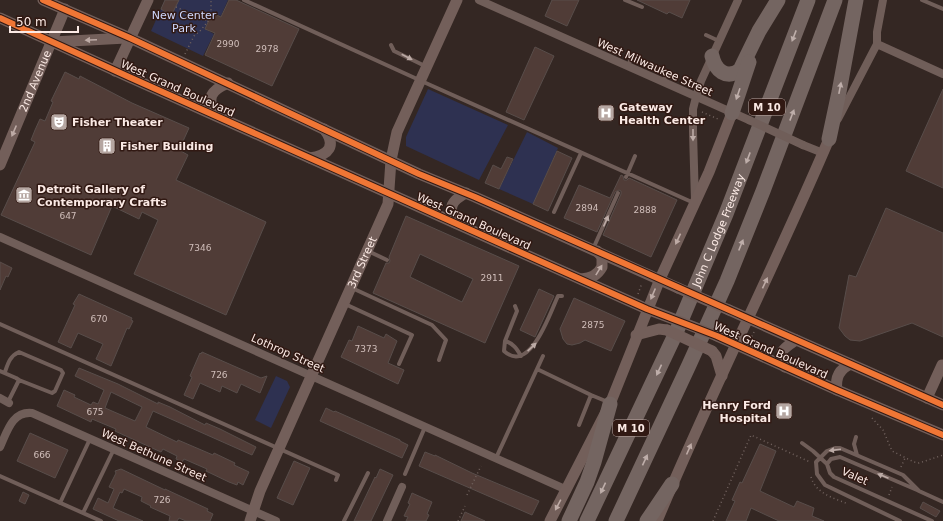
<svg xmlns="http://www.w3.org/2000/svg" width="943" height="521" font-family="'DejaVu Sans',sans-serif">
	<rect width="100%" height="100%" fill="#342723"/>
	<path fill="#2e3151" d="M165 0H228L221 16 212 12 205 29 214 34 203 56 151 31Z
		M428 89 508 125 479 180 406 146V137Z
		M527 132 558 148 533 204 499 189Z
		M276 376 287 381 290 387 271 428 255 420Z"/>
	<path fill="#503c37" stroke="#584d4a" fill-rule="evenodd" d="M165 0H179L171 16 161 9Z
		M229 0H236L299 29 272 86 205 55 215 33 205 29 212 13 221 17Z
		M552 0H579L567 26 545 16Z
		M637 0H690L682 18 669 12 667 14Z
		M535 47 554 56 524 120 506 112Z
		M65 72 79 79 80 76 132 103 189 128 179 150 188 155 176 180 266 222 226 315 134 274 158 220 142 212 139 219 112 206 91 255 1 215 35 142 31 140 35 130 40 119 45 121 53 102 51 101Z
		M943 89V188L906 171Z
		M557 151 572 158 548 211 533 204Z
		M507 157 513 159 499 189 485 183 493 165 501 169Z
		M621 175 623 176 624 180H627L629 178 677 200 651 257 603 235 621 194V191L619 190 615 192 597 232 564 218 579 185 610 198Z
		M886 208 943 233V337L912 323 860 341 850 340 845 336 839 328 849 275 856 277Z
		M406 216 519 266 485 343 373 293 386 263H389L390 261 389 257ZM420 254 473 279 462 302 410 277Z
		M0 262 12 268 8 277 6 276 0 290Z
		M539 289 554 296 535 337 520 330Z
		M79 294 132 318 131 320 133 321 129 329 127 328 111 366 96 359 103 344 78 333 71 348 58 342 75 305 73 304Z
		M574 298 625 321 611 351 585 340 580 343 572 345 567 344 563 339 560 329Z
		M358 326 384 338 386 334 397 341 388 363 404 370 398 384 341 357 349 340 352 341Z
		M202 352 261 378 267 376 260 393 241 384 237 393 222 386 220 392 200 383 193 399 184 395 192 377 190 376 200 353 201 354Z
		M79 368 118 384 158 404V402L170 407 205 425 206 423 220 429 256 447 252 455 153 411 146 427 177 442 178 440 213 455 214 453 235 463 234 465 249 472 243 485 238 482 237 485 229 482 206 471 207 469 184 459 182 462 176 459 177 456 163 449 161 452 128 437 115 431 116 429 92 419 91 422 57 406 64 390 75 395 74 397 91 405 93 402 98 404 104 390 75 376ZM111 392 142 407 135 421 105 408Z
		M326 408 334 412 335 411 400 440V441L408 445 402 458 320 421Z
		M30 433 68 450 55 478 17 461Z
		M760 444 776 451 760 491 794 507 797 501 814 508 812 516 824 521H779L751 508 746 521H726L735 501 732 500 740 482 742 483Z
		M425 452 435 456V455L472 473 539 501 532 515 419 466Z
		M294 461 310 468 293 505 277 498Z
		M121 469 165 490V489L208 509 207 511 213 514 210 521H186L179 518 177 521H169L170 516 150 507 151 506 141 501 142 497 124 489 122 493 120 492 113 508 143 521H119L93 509 98 498 108 503 114 489 109 487 116 473 115 471Z
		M380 469 393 475 371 521H354L375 477 376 478Z
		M23 492 29 495 25 504 19 501Z
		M412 493 432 502 427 514 429 515 426 521H406L408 517 404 516 410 504 408 503Z
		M923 502 940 511 936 517 920 508Z
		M465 512 485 521H461Z"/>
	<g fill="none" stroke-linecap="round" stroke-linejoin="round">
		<path stroke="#72635f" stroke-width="1.5" stroke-dasharray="1 3" stroke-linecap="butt" d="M176 7 208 21
			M185 54 194 36 201 30 208 21 211 12V0
			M702 112 718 119
			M638 294 642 283
			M750 340 754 332
			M872 418 883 430 892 451 914 462 919 463 943 455
			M901 467 905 458
			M811 477C816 494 834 498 848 504
			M467 495 481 466
			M889 495 892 487
			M458 521 465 506
			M713 521 751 435 810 462"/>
		<path stroke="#705e59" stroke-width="4" d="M244 0 428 84 694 203
			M625 0 642 7
			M922 0 943 9
			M706 35 719 41
			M391 45 394 51 425 66
			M628 66 632 56
			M663 82 667 72
			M626 177 635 156
			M554 212 581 153
			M593 249 618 193
			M368 251 387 260
			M352 288 432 325 446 340 439 360
			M345 304 412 335 399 364
			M515 306 517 311 505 341 504 351C530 375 550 313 558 296H562
			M0 324 338 475 336 480
			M505 341C513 343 517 349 521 356
			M537 369 591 395 579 425
			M0 371 16 378 19 380 8 402
			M5 372C8 363 10 356 19 352L61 370 63 373 55 391 52 393 19 380
			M591 395 608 402
			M856 437 854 444 857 455
			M802 443 813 451 827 464
			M496 458 543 356
			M405 474 425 427
			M0 476 101 521
			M917 490 840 457 831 459 827 464 830 473 834 477 932 521
			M60 503 90 439
			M83 513 114 449
			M344 521 368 473
			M900 521 825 485 817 474 816 462 827 451 835 448H840L903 475 919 491 943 502"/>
		<path stroke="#705e59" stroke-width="8" d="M479 0 749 120
			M877 44 943 74
			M838 119 877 44V32L883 0
			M803 145 823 153
			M695 201 693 132V109L696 97 701 81 738 0
			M0 237 567 490
			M0 398 9 403
			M0 447C7 432 12 411 32 413L276 521
			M387 521 402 487"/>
		<g stroke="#735f5a" stroke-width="11">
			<path d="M43 0 130 38 419 174 475 197 678 288"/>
			<path d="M0 18 129 77 647 309 679 321"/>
			<path d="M53 42 126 38"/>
			<path d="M115 71 148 0"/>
			<path d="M215 115C207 97 210 91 228 83"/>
			<path d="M310 158C329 155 337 146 324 129"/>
			<path id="s1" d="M0 165 65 9"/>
			<path d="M455 223C448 207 451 201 466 193"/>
			<path d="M581 279C591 278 597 276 602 267V257L597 251"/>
			<path d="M729 310 943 405"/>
			<path d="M636 335 659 329 667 330"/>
			<path d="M717 336 837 390 943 435"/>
			<path d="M712 351 716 356 722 376"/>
			<path d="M785 367C777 351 783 349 796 340"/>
			<path d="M837 390C835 378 839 369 851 364"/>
			<path d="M927 398 942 365"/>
			<path id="s2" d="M250 521 260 491 388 204 391 160 397 132 457 0"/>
			<path d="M550 521 610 404 660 279 709 172 732 113"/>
			<path d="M657 521C711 392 774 268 829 139"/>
		</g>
		<g stroke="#746561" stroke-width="15">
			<path d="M712 56C715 70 726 80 740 70L759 31 778 0"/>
			<path d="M732 113 749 62"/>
			<path d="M829 139 839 92 856 0"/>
			<path d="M569 521 587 482 594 462 610 404"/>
			<path id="s3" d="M587 521 675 335 726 214 808 0"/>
			<path d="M616 521 689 365 727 281 763 191 835 0"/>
			<path d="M647 521 672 484"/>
		</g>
		<path stroke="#705e59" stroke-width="8" d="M749 120 803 145"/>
		<path stroke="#735f5a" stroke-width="11" d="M678 288 729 310
			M679 321 717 336
			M667 330 712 351"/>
		<defs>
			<path id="cycleway" d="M43 0 130 38 419 174 475 197 943 405
				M0 18 129 77 647 309 717 336 837 390 943 435"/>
		</defs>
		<use href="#cycleway" stroke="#311913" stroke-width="8"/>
		<use href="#cycleway" stroke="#f07635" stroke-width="6"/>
	</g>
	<defs><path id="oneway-solid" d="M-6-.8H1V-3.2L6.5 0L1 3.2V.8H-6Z"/></defs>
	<g fill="#beaeaa">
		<use href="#oneway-solid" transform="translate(794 36) rotate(111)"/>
		<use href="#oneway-solid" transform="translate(840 88) rotate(-79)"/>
		<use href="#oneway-solid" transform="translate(738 94) rotate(109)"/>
		<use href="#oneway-solid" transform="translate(792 115) rotate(-69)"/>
		<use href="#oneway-solid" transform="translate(748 158) rotate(111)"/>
		<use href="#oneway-solid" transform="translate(741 245) rotate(-68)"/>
		<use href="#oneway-solid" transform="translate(659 370) rotate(115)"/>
		<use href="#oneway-solid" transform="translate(645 460) rotate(-65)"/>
		<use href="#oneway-solid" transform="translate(603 488) rotate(115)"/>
	</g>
	<g fill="#beaba6">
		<use href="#oneway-solid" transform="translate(91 40) rotate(177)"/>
		<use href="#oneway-solid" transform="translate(14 131) rotate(113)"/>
		<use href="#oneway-solid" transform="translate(678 239) rotate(115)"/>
		<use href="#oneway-solid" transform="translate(599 270) rotate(-58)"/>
		<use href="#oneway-solid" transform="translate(765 283) rotate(-65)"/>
		<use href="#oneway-solid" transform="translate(653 294) rotate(113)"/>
		<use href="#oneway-solid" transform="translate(689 449) rotate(-66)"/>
		<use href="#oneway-solid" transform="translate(558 505) rotate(118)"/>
	</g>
	<g fill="#bcaba6">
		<use href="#oneway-solid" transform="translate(407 57) rotate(27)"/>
		<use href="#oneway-solid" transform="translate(693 135) rotate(90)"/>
		<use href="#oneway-solid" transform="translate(606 221) rotate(-66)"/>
		<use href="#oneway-solid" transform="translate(532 347) rotate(-43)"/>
		<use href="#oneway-solid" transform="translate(835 450) rotate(174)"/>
		<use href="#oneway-solid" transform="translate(883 476) rotate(-157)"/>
	</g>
	<defs>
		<symbol id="hospital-square" viewBox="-11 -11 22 22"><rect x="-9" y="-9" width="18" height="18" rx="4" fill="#b5a6a1" stroke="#311913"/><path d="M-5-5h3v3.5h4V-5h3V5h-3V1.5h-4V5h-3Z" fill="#fff"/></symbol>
		<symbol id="theatre-square" viewBox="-11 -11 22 22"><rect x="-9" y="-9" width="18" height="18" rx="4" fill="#b5a6a1" stroke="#311913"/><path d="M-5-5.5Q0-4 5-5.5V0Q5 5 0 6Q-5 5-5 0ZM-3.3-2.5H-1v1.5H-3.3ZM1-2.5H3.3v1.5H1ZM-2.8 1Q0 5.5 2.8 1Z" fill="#fff"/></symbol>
		<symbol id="building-square" viewBox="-11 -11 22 22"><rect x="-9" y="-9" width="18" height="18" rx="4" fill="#b5a6a1" stroke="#311913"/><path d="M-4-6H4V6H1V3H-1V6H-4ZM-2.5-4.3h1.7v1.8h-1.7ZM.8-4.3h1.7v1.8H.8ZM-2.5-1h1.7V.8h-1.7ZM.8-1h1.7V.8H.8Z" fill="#fff"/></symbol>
		<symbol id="museum-square" viewBox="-11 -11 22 22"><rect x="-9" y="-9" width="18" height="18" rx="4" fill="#b5a6a1" stroke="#311913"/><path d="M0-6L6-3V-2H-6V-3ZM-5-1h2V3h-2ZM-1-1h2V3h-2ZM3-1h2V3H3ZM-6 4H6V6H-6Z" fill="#fff"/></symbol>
	</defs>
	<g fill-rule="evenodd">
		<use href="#hospital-square" x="596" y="103" width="20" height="20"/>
		<use href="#theatre-square" x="49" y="112" width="20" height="20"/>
		<use href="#building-square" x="97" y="136" width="20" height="20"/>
		<use href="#museum-square" x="14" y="185" width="20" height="20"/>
		<use href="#hospital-square" x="774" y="401" width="20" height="20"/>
	</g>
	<g text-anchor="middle" stroke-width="3" stroke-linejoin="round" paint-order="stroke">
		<g font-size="9" fill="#d0beba">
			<text x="228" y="47">2990</text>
			<text x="267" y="52">2978</text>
			<text x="587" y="211">2894</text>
			<text x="645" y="213">2888</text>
			<text x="68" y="219">647</text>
			<text x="200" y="251">7346</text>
			<text x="492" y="281">2911</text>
			<text x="99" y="322">670</text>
			<text x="593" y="328">2875</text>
			<text x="366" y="352">7373</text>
			<text x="219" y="378">726</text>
			<text x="95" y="415">675</text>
			<text x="42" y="458">666</text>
			<text x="162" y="503">726</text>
		</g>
		<g fill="#311913" stroke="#beaba6" stroke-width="1">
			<rect x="749" y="99" width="36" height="16" rx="3"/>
			<rect x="613" y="420" width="36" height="16" rx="3"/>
		</g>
		<g font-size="10" font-weight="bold" fill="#fbeae5">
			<text x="767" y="111">M 10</text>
			<text x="631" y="432">M 10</text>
		</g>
		<g font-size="11" fill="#ced7fd" stroke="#311913">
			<text x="184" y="19">New Center<tspan x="184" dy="13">Park</tspan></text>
		</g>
		<g font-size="11" fill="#fbeae5" stroke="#311913">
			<text transform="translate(655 67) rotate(24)" y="4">West Milwaukee Street</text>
			<text dy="4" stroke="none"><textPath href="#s1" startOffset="91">2nd Avenue</textPath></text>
			<text transform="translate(178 88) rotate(24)" y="4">West Grand Boulevard</text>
			<text transform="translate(474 221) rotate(24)" y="4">West Grand Boulevard</text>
			<text dy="4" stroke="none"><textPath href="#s3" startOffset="319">John C Lodge Freeway</textPath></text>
			<text dy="4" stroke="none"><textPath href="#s2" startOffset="282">3rd Street</textPath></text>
			<text transform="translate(771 350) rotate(24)" y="4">West Grand Boulevard</text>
			<text transform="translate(288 353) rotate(24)" y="4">Lothrop Street</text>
			<text transform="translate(154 455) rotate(24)" y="4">West Bethune Street</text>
			<text transform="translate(855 476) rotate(24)" y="4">Valet</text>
		</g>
		<g font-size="11" font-weight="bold" fill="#fbeae5" stroke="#311913" text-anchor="start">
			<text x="619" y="111">Gateway<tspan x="619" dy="13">Health Center</tspan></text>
			<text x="72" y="126">Fisher Theater</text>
			<text x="120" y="150">Fisher Building</text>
			<text x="37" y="193">Detroit Gallery of<tspan x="37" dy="13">Contemporary Crafts</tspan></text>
			<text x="771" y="409" text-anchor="end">Henry Ford<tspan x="771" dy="13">Hospital</tspan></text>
		</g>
	</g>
	<path d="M10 26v6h68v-6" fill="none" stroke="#fbeae5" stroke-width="2"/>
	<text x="16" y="26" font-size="12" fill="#fbeae5" stroke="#311913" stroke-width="3" paint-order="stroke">50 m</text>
</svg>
